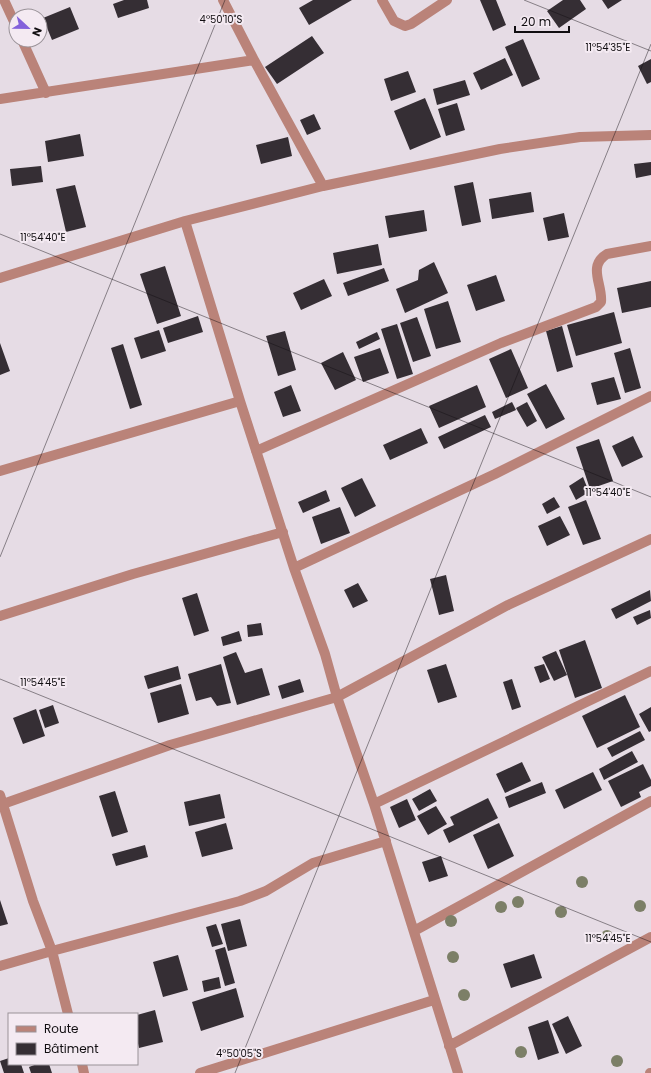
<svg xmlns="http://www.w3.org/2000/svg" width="651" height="1073" font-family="Poppins,sans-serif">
	<rect width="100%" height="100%" fill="#e6dce5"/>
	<path fill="#352e34" d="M124 0H147L149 8 118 18 113 4Z
		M313 0H352L309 25 299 8Z
		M480 0H496L506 25 493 31Z
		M563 0H580L586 9 559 28 547 11Z
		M602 0H622L608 9Z
		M70 7 79 29 52 40 43 18Z
		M312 36 324 53 277 84 265 67Z
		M523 39 540 79 522 87 505 47Z
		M505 58 513 75 481 90 473 73Z
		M651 59V82L647 84 638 66Z
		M408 71 416 92 391 101 384 79Z
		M465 80 470 95 437 105 433 89Z
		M425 98 441 137 410 150 394 111Z
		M457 103 465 130 446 136 438 109Z
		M314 114 321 129 307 135 300 120Z
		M80 134 84 156 48 162 45 141Z
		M288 137 292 156 261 164 256 145Z
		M651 162V175L636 178 634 164Z
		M41 166 43 182 12 186 10 169Z
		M473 182 481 222 462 226 454 186Z
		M75 185 86 227 66 232 56 189Z
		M531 192 534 212 492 219 489 199Z
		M424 210 427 231 389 238 385 216Z
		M564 213 569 237 548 241 543 218Z
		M378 244 382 265 337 274 333 253Z
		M434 262 448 293 405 313 396 289 418 280 419 270Z
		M165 266 181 316 157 324 140 274Z
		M384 268 389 281 348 296 343 283Z
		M496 275 505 301 476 311 467 285Z
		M324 279 332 296 301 310 293 293Z
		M651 281V307L622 313 617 288Z
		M448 301 461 342 436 349 424 309Z
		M614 312 622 343 576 356 567 325Z
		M198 316 203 332 168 343 163 328Z
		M417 317 431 356 413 362 400 323Z
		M397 324 413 374 397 379 381 329Z
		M562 326 573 367 557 372 546 331Z
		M159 330 166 351 141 359 134 338Z
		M285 331 296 370 278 376 266 336Z
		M377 332 380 339 359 349 356 342Z
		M0 343 10 371 0 375Z
		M123 344 142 405 130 409 111 348Z
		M380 348 389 373 363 382 354 357Z
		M630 348 641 388 625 393 614 353Z
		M511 349 528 388 506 398 489 359Z
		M343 352 356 380 335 390 321 363Z
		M614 377 621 399 597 405 591 383Z
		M546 384 565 419 546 429 527 394Z
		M291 385 301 411 283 417 274 392Z
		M477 385 486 407 439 428 429 406Z
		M512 402 516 410 495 419 492 412Z
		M527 402 537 421 527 427 516 408Z
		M485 415 491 427 444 449 438 437Z
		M421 428 428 443 390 460 383 445Z
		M633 436 643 457 622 467 612 446Z
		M599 439 613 481 590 489 576 447Z
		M583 477 589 492 576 500 569 486Z
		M362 478 376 506 355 517 341 488Z
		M326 490 330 501 303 513 298 502Z
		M554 497 560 507 547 514 542 504Z
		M586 500 601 539 583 545 568 507Z
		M340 507 350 533 321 544 312 517Z
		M560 516 570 535 547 546 538 526Z
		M446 575 454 611 439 615 430 579Z
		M358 583 368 601 353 608 344 590Z
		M650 590 651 601 616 619 611 609Z
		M197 593 209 631 194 636 182 598Z
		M650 610 651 618 637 625 633 617Z
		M261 623 263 635 248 637 247 625Z
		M239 631 242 641 223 646 221 637Z
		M585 640 602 688 575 698 559 650Z
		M556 651 567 675 554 681 542 657Z
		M236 652 245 673 262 668 270 695 237 705 223 657Z
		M221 664 231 703 217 706 211 697 196 701 188 674Z
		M446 664 457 697 438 703 427 670Z
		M544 664 550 679 540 683 534 667Z
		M178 666 181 679 148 689 144 676Z
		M300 679 304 692 282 699 278 686Z
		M512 679 521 707 512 710 503 682Z
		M181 684 189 714 158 723 150 693Z
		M625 695 640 727 597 748 582 716Z
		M53 705 59 723 45 728 39 710Z
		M651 707V731L649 732 639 714Z
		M36 709 45 736 23 744 13 718Z
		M640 731 645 740 612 757 607 748Z
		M632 751 638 762 604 780 599 769Z
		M522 762 531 781 505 793 496 774Z
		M643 764 651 780V786L639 792 641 797 621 807 608 781Z
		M593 772 602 790 564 809 555 790Z
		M542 782 546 793 509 808 505 797Z
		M430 789 437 801 419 811 412 799Z
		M115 791 128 832 112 837 99 796Z
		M220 794 225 818 189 826 184 802Z
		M488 798 498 818 449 843 443 830 454 825 450 817Z
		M407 799 416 820 399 828 390 807Z
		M436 806 447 824 428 835 417 816Z
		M226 823 233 849 202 857 195 832Z
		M499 823 514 856 488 869 473 835Z
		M145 845 148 857 116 866 112 854Z
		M441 856 448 876 429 882 422 862Z
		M0 900 8 924 0 926Z
		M240 919 247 946 228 951 221 924Z
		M216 924 223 944 212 947 206 927Z
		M225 947 235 983 225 986 215 950Z
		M534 954 542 978 511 988 503 964Z
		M178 955 188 990 163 997 153 962Z
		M219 977 221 988 204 992 202 981Z
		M236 988 244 1017 201 1031 192 1002Z
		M155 1010 163 1042 139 1048 137 1039V1015Z
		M568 1016 582 1046 566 1054 552 1024Z
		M548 1020 559 1053 538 1060 528 1027Z
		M9 1058V1064H21L24 1073H4L0 1061Z
		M37 1064H49L52 1073H31L29 1067Z"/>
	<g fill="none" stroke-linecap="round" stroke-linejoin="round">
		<path stroke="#ba8379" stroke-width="10" d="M4 0 16 26
			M223 0 254 60
			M382 0 394 21 405 26 411 24 447 0
			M22 40 46 93
			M0 99 254 60 323 186
			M185 221 240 401 294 568 325 654 337 697 374 804 458 1073
			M0 278 185 221 323 186 500 149 580 137 651 135
			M256 451 501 343 596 307 601 302C603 285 587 266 607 254L651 246
			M0 471 240 401
			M294 568 495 474 651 396
			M0 616 133 574 283 532
			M0 795 33 901 52 951 68 1014
			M374 804 651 671
			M0 805 170 745 337 697 508 605 651 539
			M414 931 651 801
			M0 966 52 951 240 901 266 891 313 863 386 841
			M449 1046 651 937
			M82 1064 84 1073
			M200 1073 434 1000
			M650 1073H651"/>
	</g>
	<g fill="#7c7f67">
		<circle cx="582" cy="882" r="6"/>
		<circle cx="518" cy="902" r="6"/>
		<circle cx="640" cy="906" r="6"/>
		<circle cx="501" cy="907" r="6"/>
		<circle cx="561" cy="912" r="6"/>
		<circle cx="451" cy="921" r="6"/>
		<circle cx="607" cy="936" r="6"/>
		<circle cx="453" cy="957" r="6"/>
		<circle cx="464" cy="995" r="6"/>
		<circle cx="521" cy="1052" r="6"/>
		<circle cx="617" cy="1061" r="6"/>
	</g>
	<path fill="none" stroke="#110e11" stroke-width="1" stroke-opacity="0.45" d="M524 0 651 51M0 234 651 497M0 557 225 0M0 679 651 942M235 1073 651 44"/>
	<g font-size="10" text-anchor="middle" fill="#110e11" stroke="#f4eaf2" stroke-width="4" stroke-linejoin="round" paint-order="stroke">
		<text x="221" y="23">4°50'10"S</text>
		<text x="608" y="51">11°54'35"E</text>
		<text x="43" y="241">11°54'40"E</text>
		<text x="608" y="496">11°54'40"E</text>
		<text x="43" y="686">11°54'45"E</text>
		<text x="608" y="942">11°54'45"E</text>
		<text x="239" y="1057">4°50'05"S</text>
	</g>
	<rect x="8" y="1013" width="130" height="52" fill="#f4eaf2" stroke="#999298"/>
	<rect x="16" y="1026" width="20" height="6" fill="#ba8379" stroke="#999298"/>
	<text x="44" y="1033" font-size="12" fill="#110e11">Route</text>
	<rect x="16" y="1043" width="20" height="12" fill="#352e34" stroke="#999298"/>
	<text x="44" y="1053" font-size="12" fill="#110e11">Bâtiment</text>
	<g transform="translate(28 28) rotate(112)"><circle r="19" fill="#f4eaf2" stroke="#999298"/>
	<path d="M0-3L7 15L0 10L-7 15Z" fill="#8361db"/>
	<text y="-6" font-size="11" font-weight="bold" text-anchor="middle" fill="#110e11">N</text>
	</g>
	<path d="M515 26v6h54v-6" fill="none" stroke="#110e11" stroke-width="2"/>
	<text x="521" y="26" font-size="12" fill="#110e11" stroke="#f4eaf2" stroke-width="3" paint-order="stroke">20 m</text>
</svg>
